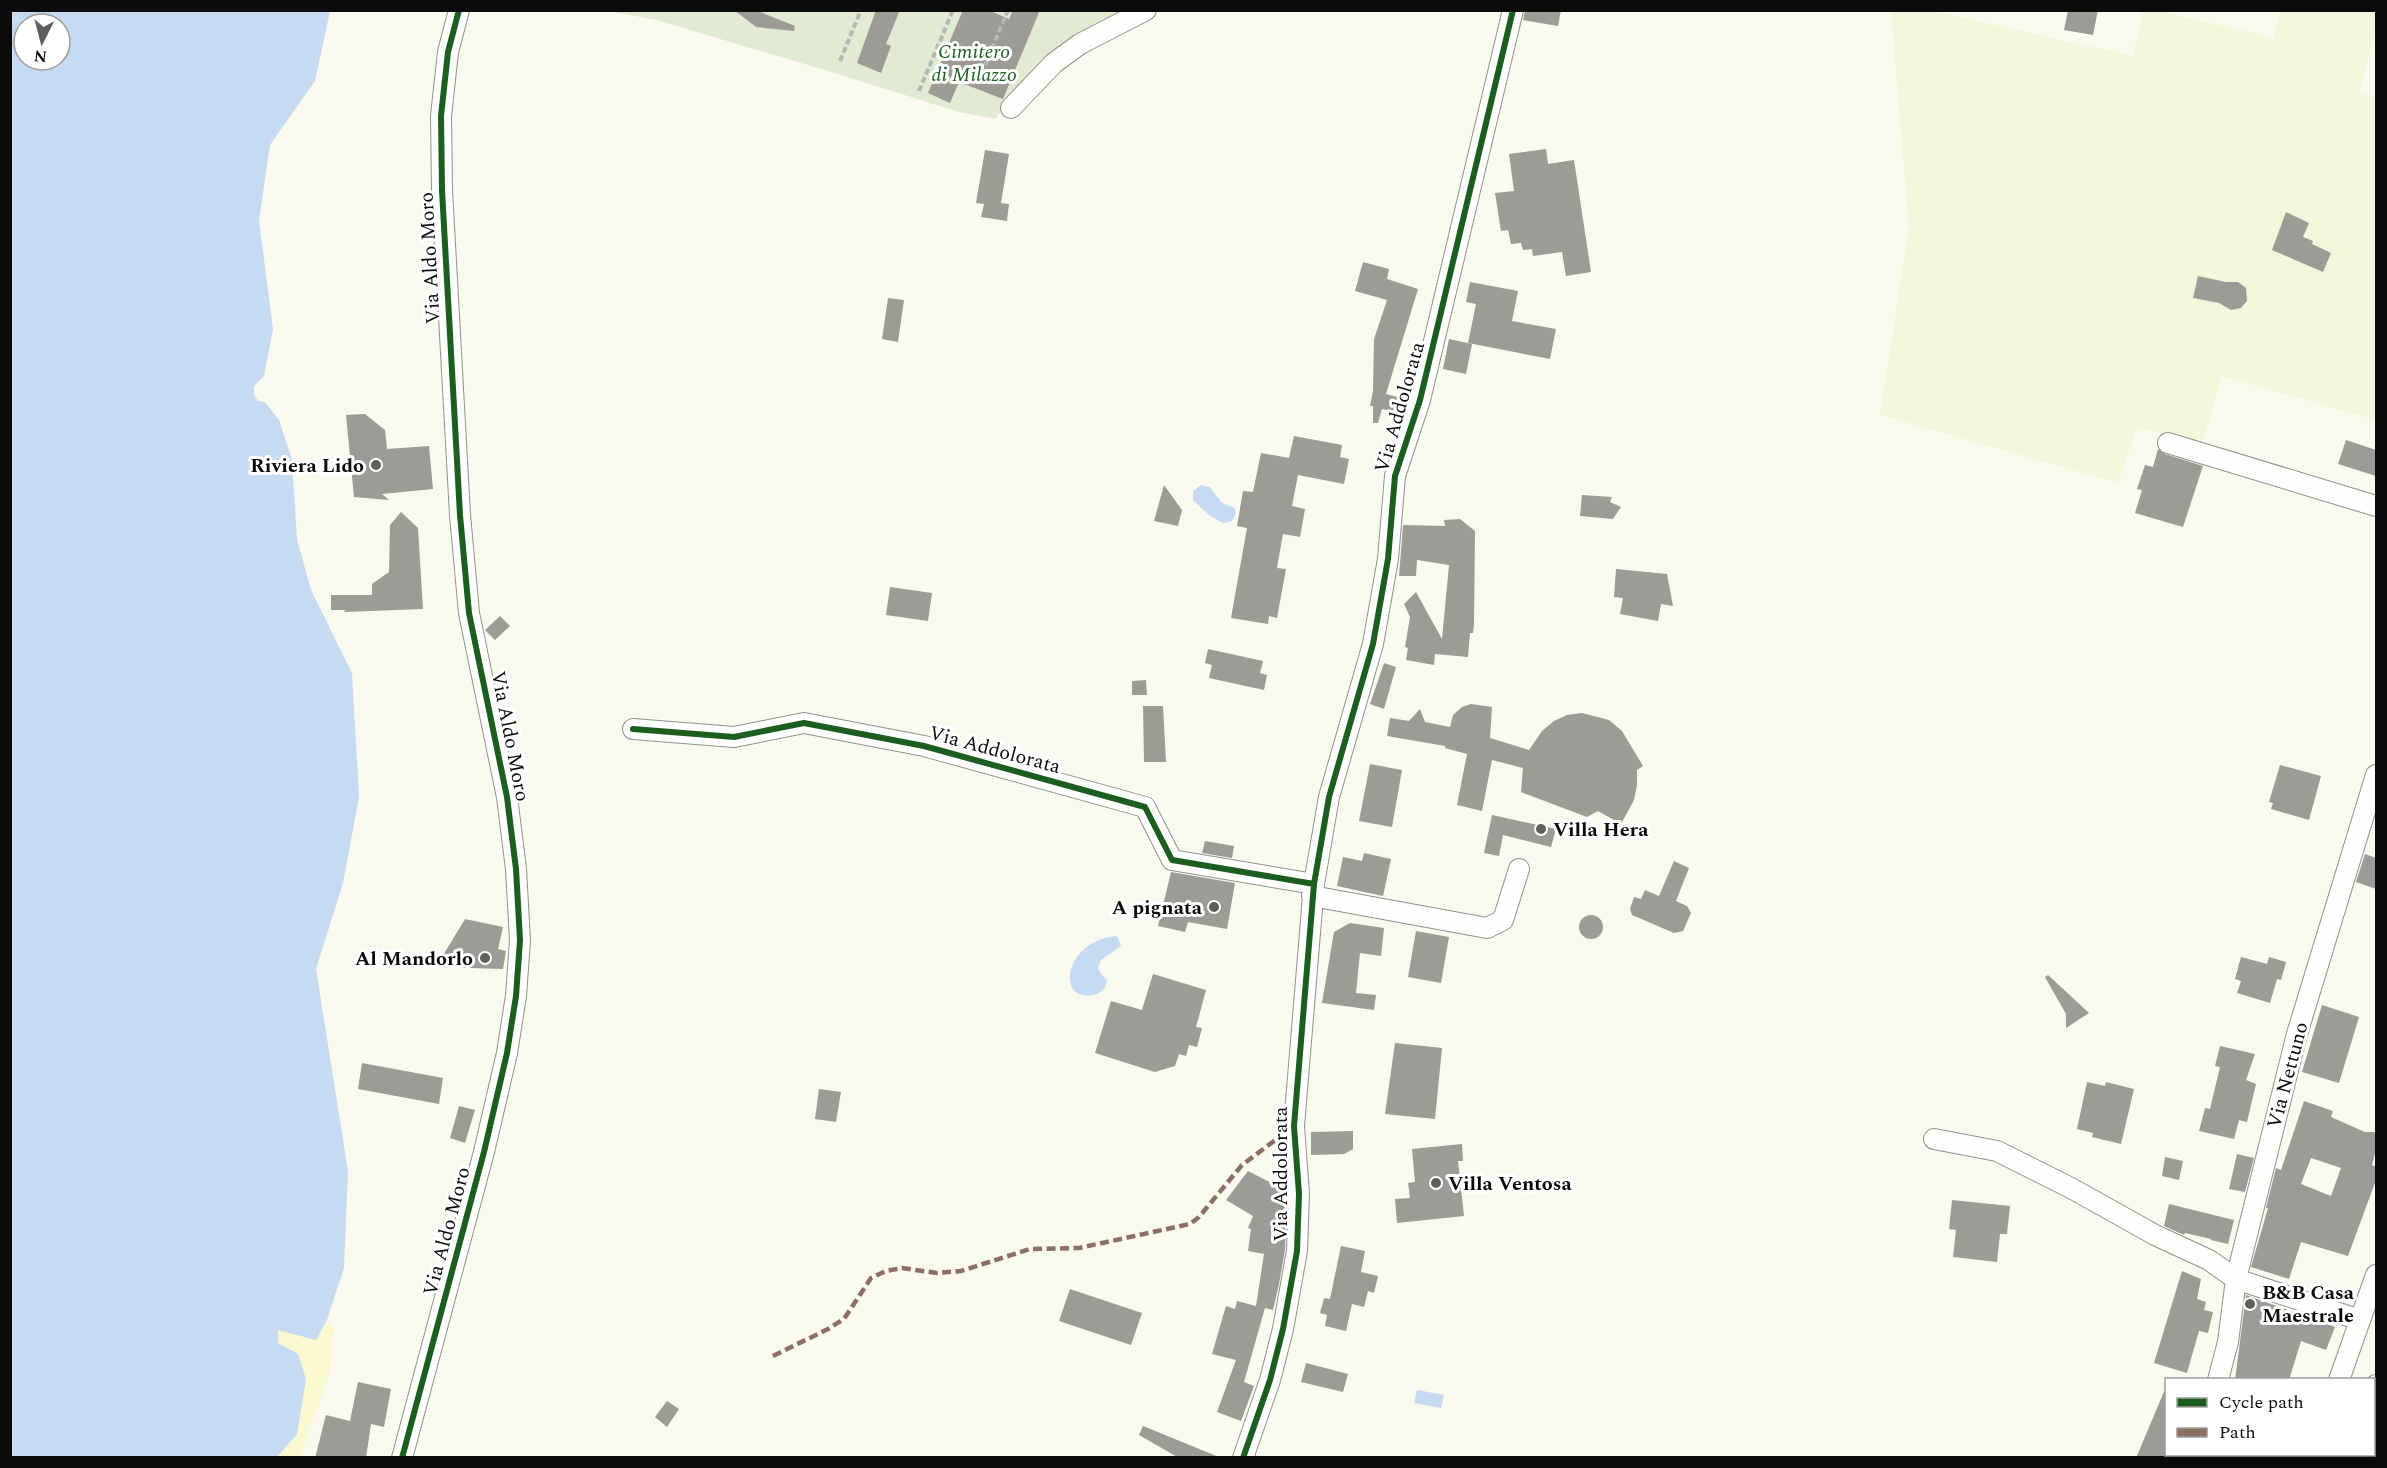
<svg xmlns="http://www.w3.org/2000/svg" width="2387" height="1468" font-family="Spectral,serif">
	<rect width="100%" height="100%" fill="#f9f9ee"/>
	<path fill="#f3f6db" d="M1891 11H1932L2133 56 2143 11H2160L2274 38 2280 11H2376V30L2359 91 2376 97V420L2221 376 2202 446 2137 427 2118 483 1880 415 1909 227Z"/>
	<path fill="#dcefcf" d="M2376 1404V1457L2357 1458 2358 1455 2374 1454V1412Z"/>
	<path fill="#f9f8d0" d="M327 1320 334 1329 329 1375 300 1457 277 1458 297 1434 298 1354 278 1343V1330L316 1340Z"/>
	<path fill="#e1ead3" d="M608 11H1137L1003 109 995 119 959 112 828 71 657 20Z"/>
	<path fill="#c6daf2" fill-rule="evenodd" d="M10 11H330L315 81 270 145 259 221 273 329 264 376 254 386V395L258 401 265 402 279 420 292 460 297 539 311 590 352 673 359 797 343 883 316 969 348 1171 344 1268 327 1320 316 1340 278 1330V1343L298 1354 306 1379 297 1434 277 1457H11ZM24 24H60V60H24Z
		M1201 485 1210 487 1222 503 1235 508 1236 514 1232 521 1223 523 1210 516 1193 500V491Z
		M1117 936 1121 946 1101 960 1098 968 1101 974 1107 980C1106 987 1104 991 1097 994 1055 1007 1062 940 1117 936Z
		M1417 1390 1444 1395 1441 1408 1414 1403Z"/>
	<path fill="#9c9b95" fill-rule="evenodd" d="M734 10H755L795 26 794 31 756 27Z
		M876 10H900L886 44 891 46 881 73 857 63Z
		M963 10H988L1009 19 1013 10H1040L1003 99 959 82 950 103 928 93Z
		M1525 10H1561L1558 26 1523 20Z
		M2068 10H2098L2093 35 2064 30Z
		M1546 149 1548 164 1574 160 1591 272 1566 276 1562 252 1533 256 1532 249 1523 250 1521 243 1511 244 1508 230 1501 231 1495 193 1514 191 1509 154Z
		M985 150 1009 154 1001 203 1009 204 1007 221 981 217 984 204 976 203Z
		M2286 212 2309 223 2303 237 2313 241 2312 244 2331 253 2323 272 2272 250Z
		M1363 262 1389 269 1387 279 1418 289 1386 394 1401 398 1397 412 1382 409 1378 423H1373V406H1370L1373 391 1374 339 1387 300 1355 291Z
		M2198 276 2226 282H2238L2246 288 2247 301 2241 308 2231 310 2219 303 2193 298Z
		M1470 282 1518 291 1512 321 1556 329 1550 359 1468 343 1476 304 1466 302Z
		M888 298 904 300 898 342 882 339Z
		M1449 339 1472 344 1466 374 1443 369Z
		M365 414 385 430 387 449 429 446 433 489 382 494 389 500 354 497 346 415Z
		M1294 436 1342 445 1340 457 1349 459 1344 484 1298 475 1292 506 1305 509 1300 537 1283 534 1277 568 1286 569 1277 618 1269 616 1268 624 1231 618 1247 528 1237 526 1243 491 1253 492 1261 453 1289 458Z
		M2346 440 2376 450V476L2338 464Z
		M2158 449 2165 454 2203 466 2183 527 2135 513 2142 490 2137 489 2145 465 2153 467Z
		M1164 485 1182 510 1178 526 1154 521Z
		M1582 495 1612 497 1610 502 1621 507 1613 519 1580 516Z
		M401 512 418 528 423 609 344 612 345 610H331V595H372V584L389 572 390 525Z
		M1460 519 1475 531 1474 624 1473 633H1470L1468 657 1435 654 1434 665 1406 660 1408 648 1405 647 1410 617 1404 604 1416 592 1442 639 1449 565 1417 560 1416 576H1399L1403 525 1445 526 1444 520Z
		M1616 569 1667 574 1673 606 1661 604 1658 621 1620 614 1623 598 1614 597Z
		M890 587 932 593 928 621 886 615Z
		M500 616 510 626 495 640 485 630Z
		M1208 649 1263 661 1260 673 1267 675 1264 690 1209 678 1212 665 1205 663Z
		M1384 663 1396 667 1384 709 1370 704Z
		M1146 680 1147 695H1132V681Z
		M1471 704 1492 707 1490 738 1529 750 1542 731 1554 721 1567 715 1582 713 1609 720 1622 731 1643 766 1637 770V785L1634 800 1621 824 1598 811 1587 817 1521 792 1523 768 1492 760 1482 811 1457 805 1467 754 1445 748V746L1387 736 1390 718 1409 721 1420 709 1425 722 1450 727 1453 715 1462 707Z
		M1143 706H1163L1166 762H1144Z
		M1370 764 1402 770 1392 827 1359 821Z
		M2280 765 2321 776 2309 820 2271 809 2273 803 2269 802Z
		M1492 815 1556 829 1551 847 1503 835 1499 856 1484 853Z
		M1205 841 1234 846 1232 858 1202 853Z
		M1364 853 1391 859 1383 896 1337 886 1343 857 1362 861Z
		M2365 854 2376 858V889L2356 882Z
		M1674 861 1689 868 1676 901 1687 906 1691 913 1683 931 1674 933 1632 915 1630 909 1634 897 1641 899 1645 890 1659 896Z
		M1171 872 1235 883 1227 929 1188 922 1185 932 1158 926Z
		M1579 927a12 12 0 1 1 24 0a12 12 0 1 1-24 0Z
		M465 919 503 927 498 949 506 951 503 969 436 967Z
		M1350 923 1384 928 1381 956 1360 953 1356 993 1376 995 1374 1010 1322 1003 1334 932Z
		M1416 931 1449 937 1441 983 1408 977Z
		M2241 957 2267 964 2269 957 2286 962 2281 980 2277 979 2270 1003 2237 993 2241 981 2235 979Z
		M1153 974 1206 990 1196 1027 1202 1028 1197 1047 1189 1045 1186 1056 1179 1054 1175 1066 1155 1072 1095 1053 1111 1001 1142 1010Z
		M2048 975 2089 1013 2066 1028V1014L2045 977Z
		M2322 1005 2359 1017 2339 1083 2302 1072Z
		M1395 1043 1442 1048 1435 1119 1385 1114Z
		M2220 1046 2255 1054 2246 1080 2256 1084 2247 1122 2239 1120 2234 1139 2199 1131 2205 1108 2210 1109 2220 1067 2215 1066Z
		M362 1063 443 1078 439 1104 358 1089Z
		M2087 1082 2105 1086 2106 1082 2134 1089 2121 1144 2092 1137 2093 1133 2077 1129Z
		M819 1089 841 1092 836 1122 815 1119Z
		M2304 1101 2333 1111 2331 1117 2365 1132H2376V1150L2372 1165 2376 1167V1180L2348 1256 2301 1242 2289 1279 2251 1267 2268 1208H2266L2276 1168 2281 1170ZM2311 1158 2341 1168 2331 1196 2301 1184Z
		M459 1106 475 1110 465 1143 450 1138Z
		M1353 1131V1149L1344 1154 1311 1155V1132Z
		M1462 1144 1463 1161H1458L1464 1216 1397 1223 1395 1199 1410 1198 1408 1183 1415 1182 1412 1149Z
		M2237 1154 2254 1158 2245 1192 2229 1189Z
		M2165 1157 2183 1161 2179 1180 2162 1176Z
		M1248 1171 1287 1191V1194L1285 1250 1279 1284 1273 1310 1265 1308 1244 1382 1254 1386 1241 1421 1217 1412 1236 1360 1212 1354 1226 1306 1235 1309 1237 1301 1256 1306 1264 1254 1248 1251 1251 1229 1248 1228 1253 1216 1226 1200Z
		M1952 1200 2010 1206 2007 1234H2000L1997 1262 1953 1257 1956 1230 1949 1229Z
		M2169 1204 2234 1220 2228 1244 2211 1240V1239L2185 1233 2184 1235 2164 1226Z
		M1341 1246 1365 1251 1361 1272 1378 1276 1374 1293 1368 1291 1364 1307 1352 1304 1346 1331 1325 1326 1327 1315 1320 1313 1324 1298 1330 1299Z
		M2182 1271 2201 1279 2197 1299 2206 1302 2204 1310 2213 1312 2208 1333 2199 1331 2187 1373 2154 1363Z
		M1070 1289 1142 1313 1131 1345 1059 1321Z
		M2246 1295 2335 1327 2326 1350 2301 1341 2289 1380H2235Z
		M1306 1363 1348 1374 1343 1392 1301 1382Z
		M358 1382 391 1389 384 1427 371 1424 366 1458H315L326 1415 350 1421Z
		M2166 1387V1458H2136Z
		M667 1401 679 1409 667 1427 655 1417Z
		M1143 1426 1219 1457V1458H1179L1139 1435Z"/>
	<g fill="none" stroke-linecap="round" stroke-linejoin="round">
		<defs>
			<path id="minor" d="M1011 108 1054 63 1080 44 1146 10
				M2168 443 2376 506
				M633 729 734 737 804 723 924 746 1145 807 1172 860 1314 884
				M1312 896 1487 928 1503 920 1519 869
				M1934 1139 1997 1151 2071 1188 2155 1235 2209 1260 2236 1279 2360 1320
				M2218 1380 2228 1342 2236 1279 2297 1034 2376 775
				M2339 1380 2376 1275
				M2374 1393 2376 1385
				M402 1458 484 1152 507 1053 516 996 520 940 516 869 507 797 469 613 460 515 442 190 441 116 448 52 459 10
				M1243 1458 1270 1380 1283 1329 1297 1251 1299 1194 1294 1126 1314 884 1329 797 1373 644 1388 559 1395 476 1420 400 1513 10
				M2193 1458 2194 1454
				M2313 1458 2314 1454
				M2349 1458 2351 1454"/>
		</defs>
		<use href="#minor" stroke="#92928d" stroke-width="22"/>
		<path stroke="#b7b7b5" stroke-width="4" stroke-dasharray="6 3" stroke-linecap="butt" d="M840 61 861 10
			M978 82 1008 10
			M919 91 953 10"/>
		<use href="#minor" stroke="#fefefc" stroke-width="20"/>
		<path stroke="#8d6e63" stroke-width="4.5" stroke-dasharray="9 4.5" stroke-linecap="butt" d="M773 1356 828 1329 844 1319 871 1278 886 1271 902 1268 937 1273 961 1271 1030 1249 1079 1248 1190 1224 1199 1217 1242 1165 1294 1126
			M2374 1393 2376 1385
			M2349 1458 2351 1454"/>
		<defs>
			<path id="cycleway" d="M633 729 734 737 804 723 924 746 1145 807 1172 860 1314 884
				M402 1458 484 1152 507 1053 516 996 520 940 516 869 507 797 469 613 460 515 442 190 441 116 448 52 459 10
				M1243 1458 1270 1380 1283 1329 1297 1251 1299 1194 1294 1126 1314 884 1329 797 1373 644 1388 559 1395 476 1420 400 1513 10"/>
		</defs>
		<use href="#cycleway" stroke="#fff" stroke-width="10"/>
		<use href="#cycleway" stroke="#1b5e20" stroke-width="6"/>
	</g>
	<g fill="#5e5e5a" stroke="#fff" stroke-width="2">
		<circle cx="376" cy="465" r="6"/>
		<circle cx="1541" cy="829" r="6"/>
		<circle cx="1214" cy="907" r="6"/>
		<circle cx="485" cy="958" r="6"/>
		<circle cx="1436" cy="1183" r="6"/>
		<circle cx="2250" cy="1304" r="6"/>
	</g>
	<g text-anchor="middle" stroke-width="6" stroke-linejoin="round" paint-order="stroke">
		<g font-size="20" font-style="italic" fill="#1e601e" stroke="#fff">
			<text x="974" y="58">Cimitero<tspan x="974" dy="23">di Milazzo</tspan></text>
		</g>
		<g font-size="20" fill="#0b0b0b" stroke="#fff">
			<text transform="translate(429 258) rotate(-93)" y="7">Via Aldo Moro</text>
			<text transform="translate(1399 407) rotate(-74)" y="7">Via Addolorata</text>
			<text transform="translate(511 736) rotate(79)" y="7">Via Aldo Moro</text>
			<text transform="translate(995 749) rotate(15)" y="7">Via Addolorata</text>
			<text transform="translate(2287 1075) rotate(-75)" y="7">Via Nettuno</text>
			<text transform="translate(1280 1174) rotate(-90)" y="7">Via Addolorata</text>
			<text transform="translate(446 1231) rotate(-75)" y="7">Via Aldo Moro</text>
		</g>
		<g font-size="20" font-weight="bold" fill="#0b0b0b" stroke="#fff" text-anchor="end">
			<text x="364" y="472">Riviera Lido</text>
			<text x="1553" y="836" text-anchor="start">Villa Hera</text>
			<text x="1202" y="914">A pignata</text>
			<text x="473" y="965">Al Mandorlo</text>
			<text x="1448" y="1190" text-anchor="start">Villa Ventosa</text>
			<text x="2262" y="1299" text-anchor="start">B&amp;B Casa<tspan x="2262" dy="23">Maestrale</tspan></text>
		</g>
	</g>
	<rect width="2387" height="1468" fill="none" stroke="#0b0b0b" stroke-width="24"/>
	<rect x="2165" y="1378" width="210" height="78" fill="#ffffff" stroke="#9d9d9d" stroke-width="1.5"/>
	<rect x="2177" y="1398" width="30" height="9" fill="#1b5e20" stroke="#9d9d9d" stroke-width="1.5"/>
	<text x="2219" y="1408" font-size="18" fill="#0b0b0b">Cycle path</text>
	<rect x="2177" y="1428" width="30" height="9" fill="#8d6e63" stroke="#9d9d9d" stroke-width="1.5"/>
	<text x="2219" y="1438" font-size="18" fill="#0b0b0b">Path</text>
	<g transform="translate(42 42) rotate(186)"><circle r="28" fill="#ffffff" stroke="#9d9d9d" stroke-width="1.5"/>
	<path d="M0-4.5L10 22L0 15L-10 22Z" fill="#5e5e5a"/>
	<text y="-9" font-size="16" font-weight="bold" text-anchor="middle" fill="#0b0b0b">N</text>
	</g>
</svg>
